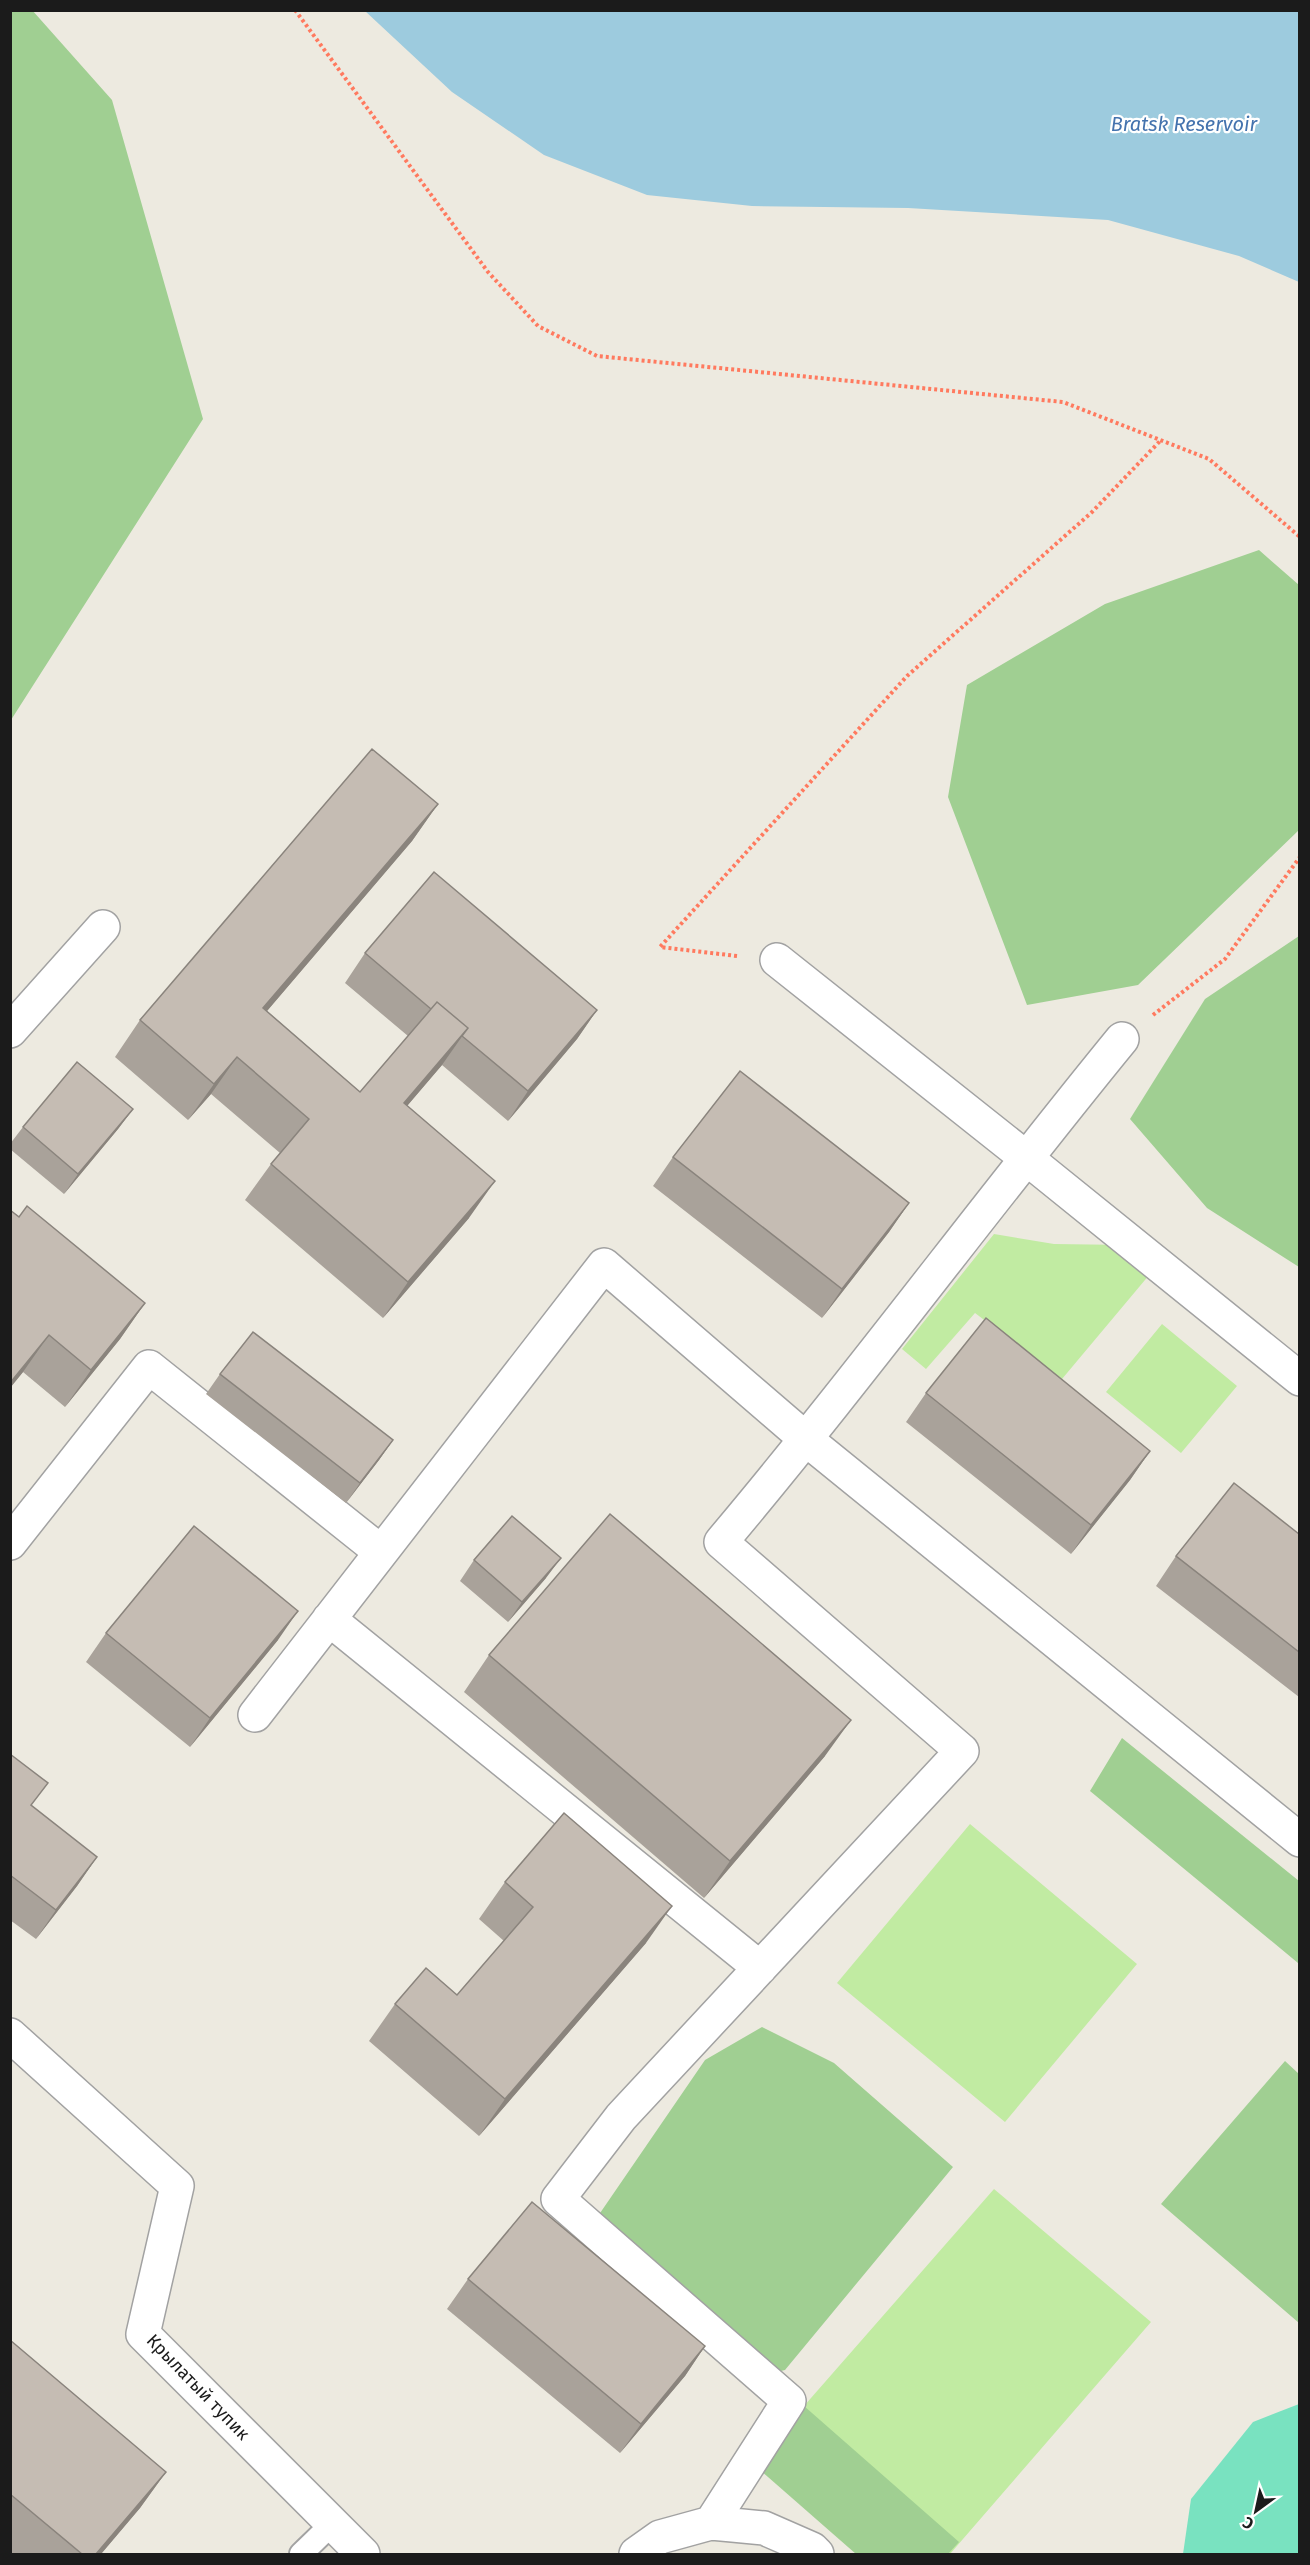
<svg xmlns="http://www.w3.org/2000/svg" width="1310" height="2565" font-family="'Fira Sans',sans-serif">
	<rect width="100%" height="100%" fill="#edeae0"/>
	<path fill="#c1eba2" d="M994 1234 1054 1244 1127 1245 1150 1274 1062 1379 975 1313 926 1369 902 1349Z
		M1162 1324 1237 1386 1181 1453 1106 1392Z
		M970 1824 1137 1964 1005 2122 837 1983Z
		M994 2189 1151 2322 950 2554H903L776 2446 804 2406Z"/>
	<path fill="#a0cf92" d="M32 10 112 100 203 419 11 720 10 11Z
		M1259 550 1299 585V830L1138 985 1027 1005 948 797 967 685 1105 604Z
		M1299 936V1267L1207 1208 1130 1119 1205 999Z
		M1122 1738 1299 1881 1298 1963 1090 1791Z
		M762 2027 834 2063 953 2167 785 2370 756 2377 585 2235 705 2060Z
		M1285 2061 1299 2074V2323L1161 2204Z
		M804 2406 959 2542 948 2554H856L753 2464Z"/>
	<path fill="#79e2c0" d="M1299 2404V2554H1183L1191 2499 1253 2422Z"/>
	<path fill="#9dcbde" d="M365 11H1299V282L1239 256 1108 220 908 208 752 206 647 195 544 155 452 92Z"/>
	<g fill="none" stroke-linecap="round" stroke-linejoin="round">
		<defs>
			<path id="lane" d="M301 2554 332 2524"/>
			<path id="street" d="M777 960 1025 1157 1300 1379
				M10 1031 103 927
				M10 1543 149 1367 381 1552
				M329 1619 760 1968
				M255 1715 604 1265 807 1440 1300 1840
				M10 2035 177 2186 143 2334 363 2554
				M711 2523 789 2401 558 2199 621 2117 962 1751 721 1542C859 1378 986 1205 1122 1039
				M636 2554 660 2537 711 2523 764 2528 812 2549 817 2554"/>
		</defs>
		<use href="#lane" stroke="#a2a2a2" stroke-width="26"/>
		<use href="#street" stroke="#a2a2a2" stroke-width="36"/>
		<path stroke="#ff7a5f" stroke-width="4" stroke-dasharray="3 3" stroke-linecap="butt" d="M295 10 488 272 538 326 597 356 1063 402 1209 459 1300 537
			M737 956 660 947 907 676 1092 512 1161 440
			M1153 1015 1225 959 1300 857"/>
		<use href="#lane" stroke="#fff" stroke-width="22"/>
		<use href="#street" stroke="#fff" stroke-width="33"/>
	</g>
	<path fill="#a9a29a" d="M438 804 412 841 267 1011 360 1092 408 1036 345 983 365 953 597 1010 577 1039 508 1121 442 1065 407 1106 469 1218 383 1318 245 1200 271 1164 280 1153 211 1094 188 1120 115 1057 140 1020Z
		M133 1109 118 1129 64 1194 10 1149V1144L23 1127Z
		M673 1157 909 1203 889 1232 822 1318 653 1186Z
		M10 1210 145 1303 120 1339 65 1407 23 1372 10 1388Z
		M220 1374 393 1440 379 1460 346 1503 206 1394Z
		M926 1393 1150 1451 1130 1480 1071 1554 906 1422Z
		M1299 1534V1697L1156 1586 1176 1556Z
		M474 1560 546 1578 508 1622 460 1581Z
		M106 1633 278 1640 190 1747 86 1662Z
		M489 1655 825 1756 704 1898 464 1692Z
		M10 1754 32 1806 97 1857 77 1886 36 1939 10 1920Z
		M505 1882 646 1943 479 2136 369 2041 395 2004 457 1995 504 1941 479 1919Z
		M468 2279 705 2346 685 2376 620 2453 447 2309Z
		M10 2340 166 2472 140 2508 101 2554H12L10 2553Z"/>
	<path fill="#8a847d" d="M438 804 412 841 238 1045 263 1008Z
		M597 1010 577 1039 508 1121 528 1091Z
		M468 1028 442 1065 378 1140 404 1103Z
		M237 1057 211 1094 188 1120 214 1084Z
		M133 1109 118 1129 64 1194 78 1174Z
		M495 1181 469 1218 383 1318 408 1282Z
		M909 1203 889 1232 822 1318 842 1289Z
		M145 1303 120 1339 65 1407 91 1370Z
		M49 1335 23 1372 10 1388V1383Z
		M393 1440 379 1460 346 1503 360 1483Z
		M1150 1451 1130 1480 1071 1554 1091 1525Z
		M561 1558 546 1578 508 1622 522 1602Z
		M298 1611 278 1640 190 1747 210 1718Z
		M851 1720 825 1756 704 1898 730 1861Z
		M97 1857 77 1886 36 1939 56 1910Z
		M672 1906 646 1943 479 2136 505 2099Z
		M705 2346 685 2376 620 2453 641 2424Z
		M166 2472 140 2508 101 2554H96Z"/>
	<path fill="#c5bcb3" stroke="#8a847d" stroke-width="1.5" d="M372 749 438 804 263 1008 360 1092 437 1002 468 1028 404 1103 495 1181 408 1282 271 1164 309 1119 237 1057 214 1084 140 1020Z
		M434 872 597 1010 528 1091 462 1036 468 1028 437 1002 431 1009 365 953Z
		M77 1062 133 1109 78 1174 23 1127Z
		M740 1071 909 1203 842 1289 673 1157Z
		M27 1206 145 1303 91 1370 49 1335 10 1383V1210L19 1217Z
		M986 1318 1150 1451 1091 1525 926 1393Z
		M253 1332 393 1440 360 1483 220 1374Z
		M1234 1483 1299 1534V1652L1176 1556Z
		M610 1514 851 1720 730 1861 489 1655Z
		M512 1516 561 1558 522 1602 474 1560Z
		M194 1526 298 1611 210 1718 106 1633Z
		M10 1754 48 1783 31 1805 97 1857 56 1910 10 1875Z
		M564 1813 672 1906 505 2099 395 2004 426 1968 457 1995 533 1907 505 1882Z
		M532 2202 705 2346 641 2424 468 2279Z
		M10 2340 166 2472 96 2554H82L10 2494Z"/>
	<g text-anchor="middle" stroke-width="4.5" stroke-linejoin="round" paint-order="stroke">
		<g font-size="18" fill="#1b1b1b" stroke="#fff">
			<text transform="translate(198 2387) rotate(46)" y="6">Крылатый тупик</text>
		</g>
		<g font-size="20" font-style="italic" fill="#4473ae" stroke="#fff">
			<text x="1184" y="131">Bratsk Reservoir</text>
		</g>
	</g>
	<rect width="1310" height="2565" fill="none" stroke="#1b1b1b" stroke-width="24"/>
	<g transform="translate(1256 2511) rotate(213)" stroke="#ffffff" stroke-width="4.5" paint-order="stroke">
	<path d="M0-4.5L10 22L0 15L-10 22Z" fill="#1b1b1b"/>
	<text y="-9" font-size="16" font-weight="bold" text-anchor="middle" fill="#1b1b1b">С</text>
	</g>
</svg>
